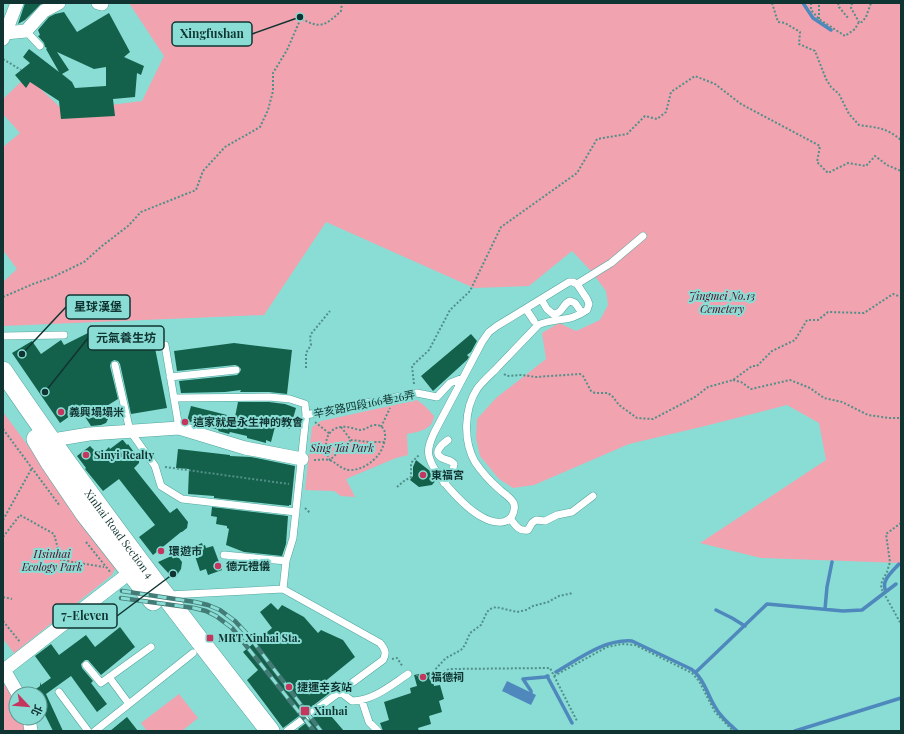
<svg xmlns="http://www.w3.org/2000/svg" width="904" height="734" font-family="'Playfair Display','Noto Sans TC',serif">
	<rect width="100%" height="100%" fill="#8addd5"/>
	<path fill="#f1a3b0" d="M129 3H901V563L761 558 700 543 826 460 819 423 787 405 701 427 629 444 534 485 513 488 499 479 480 456 476 438 477 419 496 398 546 359 542 333 559 323 576 331 600 320 608 305 606 291 591 271 572 251 529 286 474 288 326 222 264 315 3 326V282L17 269 3 250V147L20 133 3 114V99L27 76 64 111 142 101 164 56Z
		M417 400 425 406 434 416C433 430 418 432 407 434L408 455 396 458 346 479 355 497 341 496 334 491 305 490 312 427 321 421Z
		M3 412 115 563V569L112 575 14 653 3 639Z
		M3 684C18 690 16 705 16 718H23L27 731H3Z
		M179 694 198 718 182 731H147L141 723Z"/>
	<path fill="#4f88bd" d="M507 681 536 695 531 705 502 691Z"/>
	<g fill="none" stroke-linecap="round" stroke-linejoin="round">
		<path stroke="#4f88bd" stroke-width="3.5" d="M803 3 813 18 831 30
			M886 591C880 581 893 571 899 564
			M825 609 827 587 832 562
			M716 610 732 618 745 626
			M556 672C579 659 604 639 632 641L691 669C703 677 707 693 714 705 719 715 728 723 737 731
			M696 672 767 604 843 611 862 610 896 584
			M547 676 572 723
			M531 693V691L523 679 545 677 548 676
			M795 731 901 698"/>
	</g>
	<path fill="#14614b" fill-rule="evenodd" d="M25 3H42L25 20 18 24Z
		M64 12 77 32 109 13 130 52 124 57 144 66 141 75 137 73 135 97 113 99 115 116 61 119 59 101 30 82 26 88 15 75 30 63 23 57 29 49 59 72 46 49 47 48 45 47 44 43 38 36 40 35 38 30 49 17 55 14ZM57 52 94 69 106 67V86L75 88 72 82 62 74 69 70Z
		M90 332 100 344 132 338 133 341 153 338 167 408 131 414 120 364 118 361 114 360 111 362 110 366 118 399 105 407 110 415 106 423 101 425 91 426 80 409 60 423 12 353 32 341 41 354 61 340 64 345Z
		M471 334 477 341 471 352 467 355 469 357 467 360 433 391 421 376Z
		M234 343 292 350 287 394 269 392H240L241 390 225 392 181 393 179 381 237 375 240 372 241 369 238 366 235 365 177 371 174 351Z
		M238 402H269L285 404 296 408 290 429 276 423 271 442 266 440V443L247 438V436L230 432 229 434 218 431 219 430 187 421 191 406 235 417Z
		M122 440H123L127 445 128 444 139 459V463L134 468 170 513 177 508 188 522 187 528 182 532H181L153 555 139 537 155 525 119 479 103 491 85 469 86 468 77 456 90 446 100 456 109 447 110 449Z
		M178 449 230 455V456L251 457 295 466 291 505H289V506L214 498V496L188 494 189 469 176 468Z
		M416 460 430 471 436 480 432 485 419 487 410 480 413 476V467Z
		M212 507 288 516 286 544 282 556 244 552 226 545 229 529 227 528V526L216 524 217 517 211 516Z
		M202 543 203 546 205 545 206 548 213 546 222 570 208 575 206 569 200 571 192 547Z
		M176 554 182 562 181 569 177 575 171 576 158 562Z
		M271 603 278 610 282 605 304 617 318 633 321 630 343 640 355 657 323 683 331 692 283 728 247 680 258 670 243 652 272 628 260 612Z
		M120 627 135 647 101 675 88 660H85L81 664 82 668 93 681 91 683 107 704 97 712 71 676 46 694 63 731H53L40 705V694H29L40 686V682L41 685 51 678 35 656 51 644 59 655 86 635 95 647Z
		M431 672 434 686 440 685 444 699 439 701 442 712 429 716 431 724 418 728 419 731H383L380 723 389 720 384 702 411 693 410 688 417 686 414 675Z
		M325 709 344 731H299L298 729Z
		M127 717 138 731H110Z"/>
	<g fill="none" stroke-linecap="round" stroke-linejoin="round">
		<defs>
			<path id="service" d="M26 31 40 46
				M569 282H573L577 284 587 299 589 304 587 310C569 323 556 317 538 325 524 340 510 354 496 369 490 375 482 382 477 389 464 409 463 441 475 462 481 471 491 482 499 489 504 494 512 498 514 504 515 508 514 512 512 516 505 526 491 522 482 517 465 508 433 474 429 456 427 448 431 440 434 433L482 342 489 332 497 326Z
				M577 284 611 263 643 236
				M541 299 547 309 553 314C564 313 561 305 570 301L575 303 582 313
				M526 309 534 321
				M3 336 64 335
				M165 345 179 428
				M115 365 130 431 155 466 161 486 182 499 296 512
				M170 377 236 370
				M174 398 269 397 290 399 305 404 306 415
				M444 483 452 473 454 464C450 459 447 461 442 458 432 453 442 444 448 440
				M510 518C515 525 519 532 528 530L532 523 536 520 545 521 557 515 572 512 593 496
				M224 555 286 561
				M283 589 286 561 293 538 306 415 417 393 437 397 450 383 463 378
				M283 589 380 643C385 649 387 653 383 660L287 731
				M168 595 283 589
				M86 665 101 683 151 647
				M109 677 129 704
				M339 691 352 701C374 700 390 686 408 674
				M59 692 88 731
				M362 701 369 722 378 731
				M95 731 193 653"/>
			<path id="minor" d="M98 3 102 4
				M3 31 5 33 26 31 44 11 59 3
				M3 39 17 3
				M45 444 59 439 89 434 179 428 245 448 302 459
				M3 668 18 694
				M4 670 137 567
				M29 718 31 731"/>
			<g id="secondary">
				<path id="s1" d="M3 371C87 495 178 614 270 731"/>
				<path d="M36 439 51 464 85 514 153 601"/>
			</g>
		</defs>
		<use href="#service" stroke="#52a59e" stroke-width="8"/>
		<use href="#minor" stroke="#52a59e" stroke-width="14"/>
		<use href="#secondary" stroke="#52a59e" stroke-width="20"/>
		<path stroke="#518f89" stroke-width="2" stroke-dasharray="2 2" stroke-linecap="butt" d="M772 3 778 22 785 23 800 32 799 44 815 51 826 79 831 87 839 94 849 114 859 125C878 128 885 127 901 140
			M811 3V10L819 19 845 36 855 29 859 22H862L866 17 871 3
			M838 3 839 7 848 18
			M852 3 851 8 859 22
			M819 19V3
			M3 59 21 70
			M3 297 33 284 53 277 84 262 102 246 128 226 141 212 196 190 203 171 225 147 260 127 268 110 273 91V73L287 50 301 18C320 30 326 25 341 11L342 3
			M306 368V353L311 345 310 338 311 334 330 311
			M504 374 507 376 521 375 536 377 580 374 583 376 591 391 595 393H608L613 397 619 405 637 418 653 419 695 397 708 387 733 380 752 366H757L772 351 795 340 807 320H818L828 312 864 313 893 294 901 297
			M733 380 741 382 751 389 790 380 810 388 824 398 842 402 868 415 889 418H901
			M414 384 412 366 429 350 450 310 470 291 501 227 577 173 597 139 627 134 645 116 657 119 666 112 671 92 695 76 715 84 741 104 820 146 817 162 828 173 848 163 866 166 875 156 887 165 901 171
			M315 422 330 434
			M341 427 351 440 369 442H385
			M381 427 390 408
			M3 429 60 506
			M314 460C319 460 324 459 329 460 337 462 340 470 351 470 362 470 373 462 379 454 385 446 391 424 374 425 369 426 365 430 360 430 354 429 348 426 342 427 324 428 323 449 330 460L351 440
			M165 467 289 484
			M397 487 404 481 411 477V463L419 455
			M305 508 310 513
			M3 520 32 468
			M901 523 886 534 890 562 887 572 882 581 881 588 901 624
			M3 537 20 515 54 534 61 560 104 567
			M86 542 111 573
			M3 597 12 599
			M3 621 20 642
			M392 659 397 658 403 667
			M416 675 429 676 450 669 550 668 577 721
			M430 675 446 658 461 650 465 645 470 633 481 625 487 612 490 609 496 607 517 612 526 610 533 606 548 602 559 596 573 593
			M554 676 607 647 622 644 635 645 692 673 699 681 715 712 733 731"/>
		<use href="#service" stroke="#fff" stroke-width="7"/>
		<use href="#minor" stroke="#fff" stroke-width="13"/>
		<use href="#secondary" stroke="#fff" stroke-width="19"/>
		<defs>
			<path id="rail" d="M122 591 195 602 208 605 220 610 235 621 248 635 321 731
				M121 598 194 608 206 611 216 616 232 628 314 731"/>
		</defs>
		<use href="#rail" stroke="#437b76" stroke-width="4.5"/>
		<use href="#rail" stroke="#8addd5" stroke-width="3" stroke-dasharray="9" stroke-linecap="butt"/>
	</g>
	<g fill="#c5365e" stroke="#8addd5" stroke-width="1.5">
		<circle cx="61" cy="412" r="4"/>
		<circle cx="185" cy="422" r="4"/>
		<circle cx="86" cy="455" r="4"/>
		<circle cx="423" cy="475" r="4"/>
		<circle cx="161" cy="551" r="4"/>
		<circle cx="218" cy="566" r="4"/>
		<rect x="206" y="634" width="8" height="8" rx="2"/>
		<circle cx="423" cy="677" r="4"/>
		<circle cx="289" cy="687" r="4"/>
		<rect x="300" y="706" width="10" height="10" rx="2"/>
	</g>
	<g text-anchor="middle" stroke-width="4" stroke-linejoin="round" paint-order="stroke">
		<g font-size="11" font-style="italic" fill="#530921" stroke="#8addd5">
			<text x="722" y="300">Jingmei No.13<tspan x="722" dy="13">Cemetery</tspan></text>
			<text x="342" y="452">Sing Tai Park</text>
			<text x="52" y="558">Hsinhai<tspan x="52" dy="13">Ecology Park</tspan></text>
		</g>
		<g font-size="11" fill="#103431" stroke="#8addd5">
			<text transform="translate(364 404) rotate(-11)" y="4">辛亥路四段166巷26弄</text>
			<text dy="4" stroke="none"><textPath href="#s1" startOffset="200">Xinhai Road Section 4</textPath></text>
		</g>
		<g font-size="11" font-weight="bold" fill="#103431" stroke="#8addd5" text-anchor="start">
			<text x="69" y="416">義興塌塌米</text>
			<text x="193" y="426">這家就是永生神的教會</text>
			<text x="94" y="459">Sinyi Realty</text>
			<text x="431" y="479">東福宮</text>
			<text x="169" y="555">環遊市</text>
			<text x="226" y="570">德元禮儀</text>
			<text x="218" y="642">MRT Xinhai Sta.</text>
			<text x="431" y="681">福德祠</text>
			<text x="297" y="691">捷運辛亥站</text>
			<text x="314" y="715">Xinhai</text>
		</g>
	</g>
	<path fill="none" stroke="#103431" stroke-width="1.5" d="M300 17L252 34M22 354L66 307M45 392L88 338M173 574L117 616"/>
	<g fill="#103431" stroke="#8addd5" stroke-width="1.5">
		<circle cx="300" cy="17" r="4"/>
		<circle cx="22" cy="354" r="4"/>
		<circle cx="45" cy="392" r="4"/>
		<circle cx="173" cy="574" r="4"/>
	</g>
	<g fill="#8addd5" stroke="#103431" stroke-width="1.5">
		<rect x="172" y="22" width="80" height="24" rx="4"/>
		<rect x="66" y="295" width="64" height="24" rx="4"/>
		<rect x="88" y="326" width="76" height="24" rx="4"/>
		<rect x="53" y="604" width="64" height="24" rx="4"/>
	</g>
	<g font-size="12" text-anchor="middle" font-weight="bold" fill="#103431">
		<text x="212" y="38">Xingfushan</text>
		<text x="98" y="311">星球漢堡</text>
		<text x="126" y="342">元氣養生坊</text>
		<text x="85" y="620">7-Eleven</text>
	</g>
	<rect width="904" height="734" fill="none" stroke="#103431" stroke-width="8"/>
	<g transform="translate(28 706) rotate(116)"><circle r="19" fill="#8addd5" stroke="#599993"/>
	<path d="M0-3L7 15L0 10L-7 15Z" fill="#c5365e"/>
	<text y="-6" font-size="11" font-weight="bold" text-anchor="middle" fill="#103431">北</text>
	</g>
</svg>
